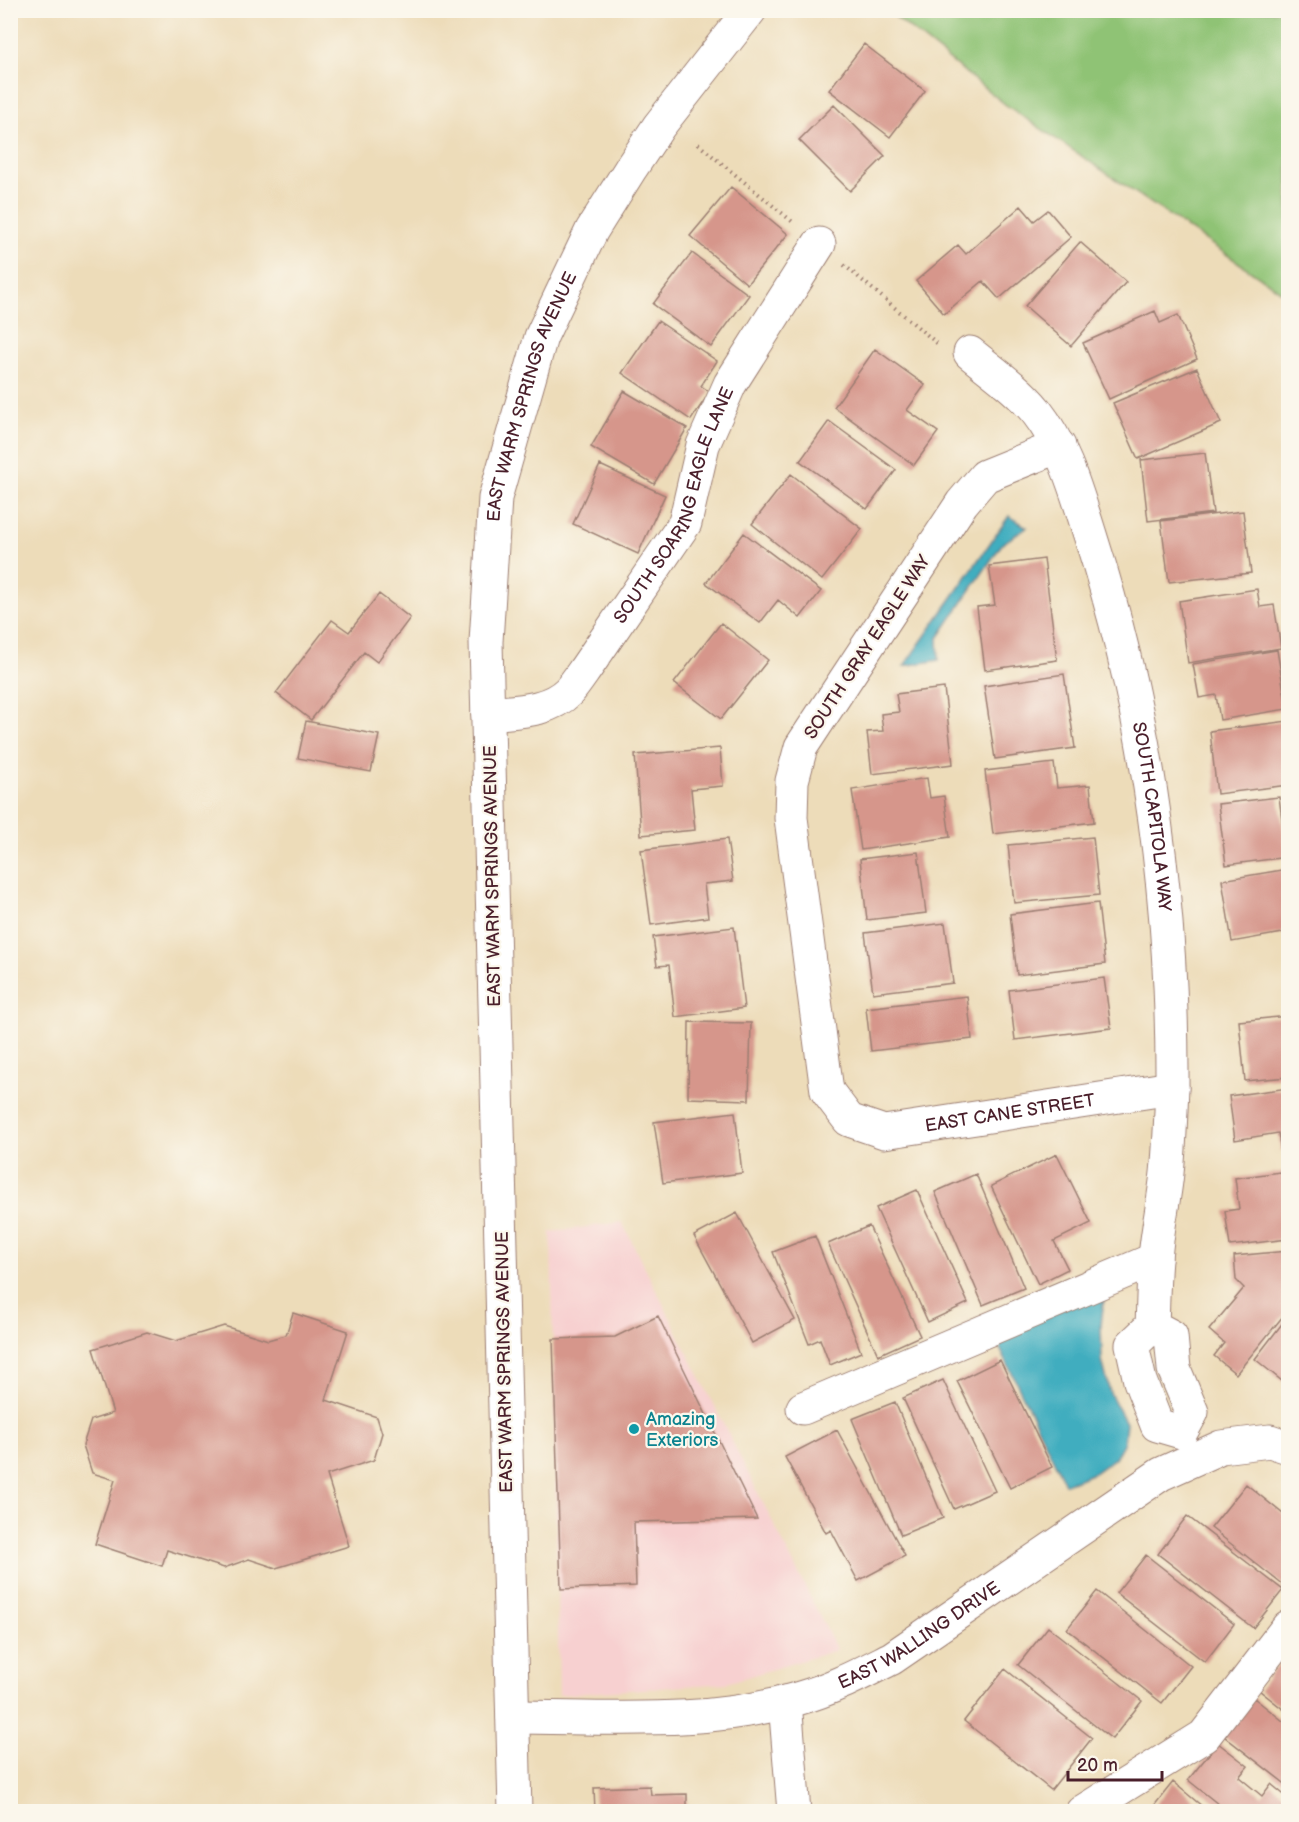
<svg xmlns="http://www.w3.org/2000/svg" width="1299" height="1822" font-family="'Balsamiq Sans',sans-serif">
	<rect width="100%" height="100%" fill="#fbf7ec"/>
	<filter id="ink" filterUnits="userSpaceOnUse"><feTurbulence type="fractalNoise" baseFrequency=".0167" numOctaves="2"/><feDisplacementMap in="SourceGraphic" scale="12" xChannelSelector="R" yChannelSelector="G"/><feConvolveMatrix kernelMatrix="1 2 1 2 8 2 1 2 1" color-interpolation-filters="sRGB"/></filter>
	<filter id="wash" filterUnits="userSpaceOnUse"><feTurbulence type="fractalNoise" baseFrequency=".008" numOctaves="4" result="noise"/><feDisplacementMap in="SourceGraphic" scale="24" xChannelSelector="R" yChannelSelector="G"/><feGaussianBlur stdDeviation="1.35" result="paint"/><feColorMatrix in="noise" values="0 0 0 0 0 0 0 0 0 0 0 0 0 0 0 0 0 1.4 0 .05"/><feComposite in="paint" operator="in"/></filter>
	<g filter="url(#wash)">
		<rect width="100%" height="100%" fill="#eddcb9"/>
		<path fill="#f7d0d0" d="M622 1222 837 1650 727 1683 559 1695 551 1232Z"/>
		<path fill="#8fc375" stroke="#6c7150" stroke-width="1.5" d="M888 11H1288V296L1006 105Z"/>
		<path fill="#41adbf" stroke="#466675" stroke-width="1.5" d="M1009 516 1027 527 1002 544 938 638 939 660 904 666Z
			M1105 1290 1101 1325 1102 1360 1110 1393 1126 1423 1124 1442 1115 1458 1094 1473 1065 1484 995 1338Z"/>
		<g id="blocks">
			<path fill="#d6968b" d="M864 44 925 91 890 137 829 90Z
				M834 105 885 156 850 191 799 140Z
				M731 187 788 234 747 284 690 236Z
				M1021 206 1034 221 1048 210 1071 237 999 299 983 281 944 314 916 281 958 245 966 254Z
				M1080 242 1126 282 1071 346 1025 306Z
				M692 253 749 295 711 347 653 304Z
				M1155 311 1160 323 1178 315 1197 359 1109 399 1083 343Z
				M658 321 717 361 701 386 710 392 691 420 622 373Z
				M875 349 925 385 907 410 938 432 914 465 834 407Z
				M1197 368 1221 423 1138 459 1113 403Z
				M624 391 687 428 654 484 591 447Z
				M829 421 896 470 867 509 800 461Z
				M1205 453 1213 513 1148 521 1141 460Z
				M600 465 665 495 638 554 573 524Z
				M791 474 862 529 822 580 752 524Z
				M1243 511 1251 573 1169 582 1161 521Z
				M744 533 821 591 800 618 778 600 760 623 706 583Z
				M1044 559 1057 660 985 670 977 607 995 605 989 566Z
				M1257 589 1260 607 1274 605 1281 648 1188 663 1179 601Z
				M379 594 410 618 377 662 364 652 311 720 276 693 332 620 349 632Z
				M721 623 768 660 721 719 674 683Z
				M1277 650 1287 709 1220 720 1216 695 1199 698 1193 664Z
				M1064 674 1075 748 995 759 984 686Z
				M944 688 953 764 872 774 867 732 883 731 881 714 899 712 896 694Z
				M306 721 379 735 371 772 298 758Z
				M1288 721V785L1217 794 1210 731Z
				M720 748 723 786 691 789 695 830 641 835 635 755Z
				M1054 763 1057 788 1090 785 1094 822 993 834 985 771Z
				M927 778 930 798 944 796 950 837 861 850 852 790Z
				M1279 797 1287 857 1226 865 1218 804Z
				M1093 837 1099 895 1014 903 1008 845Z
				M727 839 733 881 704 884 708 917 651 925 641 850Z
				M918 852 926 913 867 920 860 859Z
				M1288 869V932L1232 942 1222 880Z
				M1098 903 1105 964 1017 975 1010 914Z
				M945 923 953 983 873 993 865 933Z
				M734 927 744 1008 675 1017 669 965 657 966 653 937Z
				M1104 978 1111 1028 1015 1040 1009 990Z
				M967 996 972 1039 871 1051 866 1008Z
				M1288 1016V1077L1245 1081 1239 1021Z
				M689 1022 751 1023 749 1100 688 1098Z
				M1288 1088V1150L1281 1151 1278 1133 1235 1140 1229 1096Z
				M735 1112 742 1173 663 1183 654 1122Z
				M1057 1154 1091 1223 1054 1241 1068 1269 1038 1284 991 1186Z
				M1288 1171V1239L1230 1246 1225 1211 1239 1209 1235 1178Z
				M976 1174 1024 1288 983 1305 935 1192Z
				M917 1190 968 1303 928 1322 876 1208Z
				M737 1213 795 1320 752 1343 694 1236Z
				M869 1226 920 1336 878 1355 828 1244Z
				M815 1236 861 1352 830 1365 820 1339 809 1344 773 1252Z
				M1288 1251V1310L1236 1374 1214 1356 1224 1343 1209 1330 1244 1288 1236 1280 1234 1256Z
				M293 1313 348 1331 326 1400 377 1417 382 1433 374 1460 327 1475 349 1546 276 1568 249 1559 224 1568 167 1550 162 1566 95 1544 115 1480 92 1473 83 1445 91 1420 113 1413 93 1349 147 1332 176 1341 224 1326 268 1340 286 1335Z
				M658 1316 757 1519 634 1522 636 1586 561 1589 553 1339 615 1337Z
				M1288 1316V1386L1255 1359Z
				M1000 1360 1052 1467 1010 1488 957 1381Z
				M943 1380 995 1491 954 1509 903 1398Z
				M895 1402 943 1518 901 1535 852 1419Z
				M837 1430 905 1556 858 1581 831 1530 826 1533 785 1457Z
				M1246 1484 1288 1518V1589L1211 1528Z
				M1187 1516 1283 1590 1253 1628 1158 1554Z
				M1146 1555 1234 1624 1205 1662 1116 1593Z
				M1097 1591 1191 1666 1162 1703 1067 1629Z
				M1048 1627 1142 1701 1112 1739 1018 1665Z
				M1288 1652V1713L1259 1690Z
				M1005 1669 1092 1738 1051 1790 964 1721Z
				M1254 1698 1288 1725V1786L1224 1736Z
				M1218 1743 1248 1766 1239 1777 1262 1796 1271 1784 1288 1798V1812H1228L1188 1780Z
				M1173 1782 1209 1812H1149Z
				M650 1786 651 1795 687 1794V1812H595L594 1788Z"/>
		</g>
	</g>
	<g filter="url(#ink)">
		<use href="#blocks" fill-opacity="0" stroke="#9c7e72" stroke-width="1.5"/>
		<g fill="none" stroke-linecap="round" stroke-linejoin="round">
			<defs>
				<g id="minor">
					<path id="s1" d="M970 353C992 371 1018 389 1036 411 1065 448 1077 494 1091 538 1148 716 1173 898 1172 1085 1171 1114 1170 1144 1167 1173 1164 1202 1157 1230 1155 1259 1153 1282 1153 1304 1152 1326L1132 1345 1140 1381 1157 1425 1181 1432 1192 1412 1174 1369 1171 1336 1152 1326"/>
					<path id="s2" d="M1059 446 985 476 962 503 801 747 792 781 791 818 827 1091 849 1120 884 1132 1172 1088"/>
					<path id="s3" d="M488 714C516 711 548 712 569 691 575 684 581 675 586 668L685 523 703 445 730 384 819 244"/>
					<path d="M803 1408 1155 1259"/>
					<path d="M785 1702 794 1812"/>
					<path id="s4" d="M513 1717C608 1717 708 1726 800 1698 832 1689 862 1673 892 1658L1161 1474 1221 1447 1270 1441 1288 1447"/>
					<path id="s5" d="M515 1812 486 642 495 498 541 337 592 230 631 168 659 126 750 10"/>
					<path d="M1082 1812 1204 1736 1288 1627"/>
				</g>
			</defs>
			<use href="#minor" stroke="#9c7e72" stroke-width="35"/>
			<path stroke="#9c7e72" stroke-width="4" stroke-dasharray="1.5 4.5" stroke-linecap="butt" d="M698 144 794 223
				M844 265 939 345"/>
			<use href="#minor" stroke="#fff" stroke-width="33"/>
		</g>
	</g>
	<circle fill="#0f9aa8" stroke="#fbf7ec" stroke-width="2" cx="634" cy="1429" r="6"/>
	<g text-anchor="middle" stroke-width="4.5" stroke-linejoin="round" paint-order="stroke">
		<g font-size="18" fill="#4a1f2b" stroke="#fbf7ec">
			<text dy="6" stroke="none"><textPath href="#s5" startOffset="1422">EAST WARM SPRINGS AVENUE</textPath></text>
			<text dy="6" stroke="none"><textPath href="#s3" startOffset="302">SOUTH SOARING EAGLE LANE</textPath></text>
			<text transform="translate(867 647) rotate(-57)" y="6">SOUTH GRAY EAGLE WAY</text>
			<text dy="6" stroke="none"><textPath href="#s1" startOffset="513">SOUTH CAPITOLA WAY</textPath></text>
			<text transform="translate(492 876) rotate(-91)" y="6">EAST WARM SPRINGS AVENUE</text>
			<text dy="6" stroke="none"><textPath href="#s2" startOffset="956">EAST CANE STREET</textPath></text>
			<text transform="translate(504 1362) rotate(-91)" y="6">EAST WARM SPRINGS AVENUE</text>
			<text dy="6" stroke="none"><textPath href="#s4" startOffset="424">EAST WALLING DRIVE</textPath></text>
		</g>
		<g font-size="18" fill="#0d838f" stroke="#fbf7ec" text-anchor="start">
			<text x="646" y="1425">Amazing<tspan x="646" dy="21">Exteriors</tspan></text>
		</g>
	</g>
	<rect width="1299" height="1822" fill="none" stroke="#fbf7ec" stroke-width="36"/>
	<path d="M1068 1771v9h94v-9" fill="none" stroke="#4a1f2b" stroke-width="3"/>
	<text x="1077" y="1771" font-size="18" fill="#4a1f2b" stroke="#fbf7ec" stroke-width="4.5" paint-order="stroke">20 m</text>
</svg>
